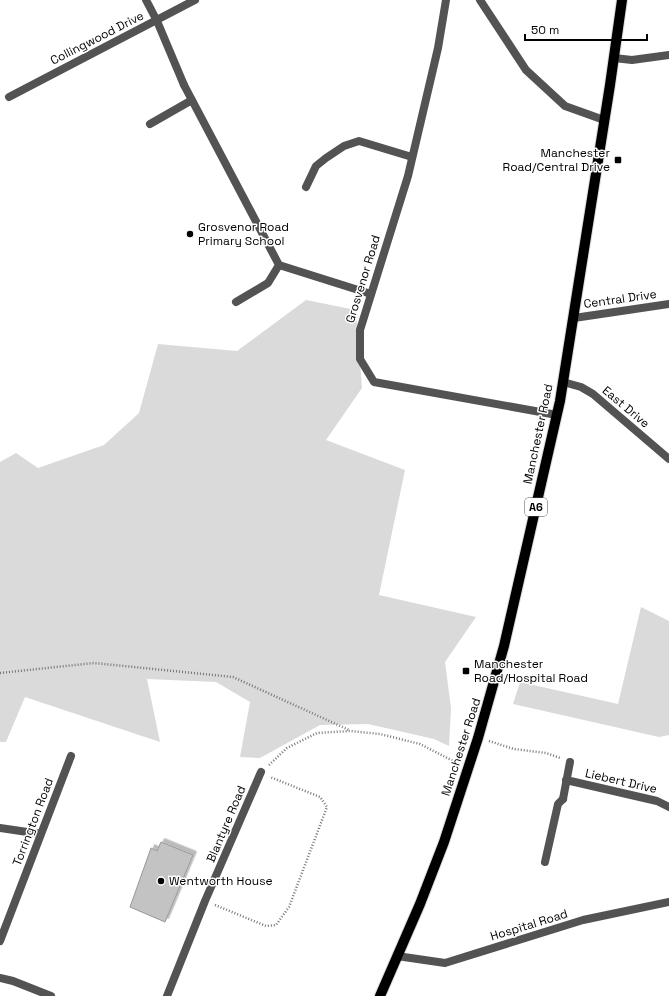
<svg xmlns="http://www.w3.org/2000/svg" width="669" height="996" font-family="'Space Grotesk',sans-serif">
	<defs>
		<filter id="shadow"><feDropShadow dx="3.5" dy="-3.5" stdDeviation="0" flood-color="#0004"/></filter>
	</defs>
	<rect width="100%" height="100%" fill="#fff"/>
	<path fill="#dadada" d="M306 300 356 310 362 388 326 440 405 470 379 595 476 617 445 662 451 708 449 746 434 739 368 724 320 725 260 758 240 757 250 702 216 682 147 679 160 742 25 697 6 742H0V462L16 453 38 468 104 445 139 413 158 344 237 351Z
		M641 607 669 621V735L659 737 513 704 520 682 618 704Z"/>
	<path fill="#c3c3c3" stroke="#979797" filter="url(#shadow)" d="M161 842 193 855 165 922 130 907 151 848 157 851Z"/>
	<g fill="none" stroke-linecap="round" stroke-linejoin="round">
		<defs>
			<path id="primary" d="M380 996 420 904 444 842 478 738 504 646 560 401 610 85 622 0"/>
		</defs>
		<use href="#primary" stroke="#dbdbdb" stroke-width="12"/>
		<path stroke="#757575" stroke-width="2.5" stroke-dasharray="1 2" stroke-linecap="butt" d="M0 673 94 663 233 677 349 730
			M489 741 514 749 546 753 560 758
			M269 765 287 748 317 733 350 731 380 734 420 744 457 763
			M215 905 266 926 276 925 289 907 327 807 320 797 270 777"/>
		<path stroke="#535353" stroke-width="8" d="M184 85 279 265 371 294
			M150 124 192 100
			M306 187 316 166 326 158 344 146 359 141 412 157
			M236 302 268 283 279 265
			M545 862 558 804 563 799"/>
		<path stroke="#535353" stroke-width="8" d="M146 0 157 21 184 85
			M446 0 438 48 408 176 360 330V359L374 382 557 415
			M480 0 526 70 565 106 604 120
			M614 58 632 60 669 55
			M9 97 195 0
			M574 318 669 304
			M563 382 581 387 593 394 669 459
			M566 780 657 801 669 807
			M563 799 570 762
			M0 828 41 834
			M0 941 71 756
			M397 956 445 963 583 920 669 902
			M0 978 13 981 51 996
			M167 996 205 901 261 772"/>
		<use href="#primary" stroke="#000" stroke-width="10"/>
	</g>
	<g fill="#000" stroke="#fff" stroke-width="1.5">
		<rect x="614" y="156" width="8" height="8" rx="2"/>
		<circle cx="190" cy="234" r="4"/>
		<rect x="462" y="667" width="8" height="8" rx="2"/>
		<circle cx="161" cy="881" r="4"/>
	</g>
	<g text-anchor="middle" stroke-width="3" stroke-linejoin="round" paint-order="stroke">
		<rect fill="#fff" stroke="#4c4c4c" stroke-width="1" x="525" y="498" width="22" height="18" rx="3"/>
		<g font-size="11" font-weight="bold" fill="#000">
			<text x="536" y="511">A6</text>
		</g>
		<g font-size="12" fill="#000" stroke="#fff">
			<text transform="translate(97 38) rotate(-27)" y="4">Collingwood Drive</text>
			<text transform="translate(363 279) rotate(-73)" y="4">Grosvenor Road</text>
			<text transform="translate(620 299) rotate(-8)" y="4">Central Drive</text>
			<text transform="translate(626 407) rotate(40)" y="4">East Drive</text>
			<text transform="translate(538 434) rotate(-78)" y="4">Manchester Road</text>
			<text transform="translate(461 747) rotate(-72)" y="4">Manchester Road</text>
			<text transform="translate(621 781) rotate(13)" y="4">Liebert Drive</text>
			<text transform="translate(33 822) rotate(-69)" y="4">Torrington Road</text>
			<text transform="translate(226 824) rotate(-67)" y="4">Blantyre Road</text>
			<text transform="translate(529 925) rotate(-17)" y="4">Hospital Road</text>
		</g>
		<g font-size="12" fill="#000" stroke="#fff" text-anchor="start">
			<text x="610" y="157" text-anchor="end">Manchester<tspan x="610" dy="14">Road/Central Drive</tspan></text>
			<text x="198" y="231">Grosvenor Road<tspan x="198" dy="14">Primary School</tspan></text>
			<text x="474" y="668">Manchester<tspan x="474" dy="14">Road/Hospital Road</tspan></text>
			<text x="169" y="885">Wentworth House</text>
		</g>
	</g>
	<path d="M525 34v6h122v-6" fill="none" stroke="#000000" stroke-width="2"/>
	<text x="531" y="34" font-size="12" fill="#000000" stroke="#ffffff" stroke-width="3" paint-order="stroke">50 m</text>
</svg>
